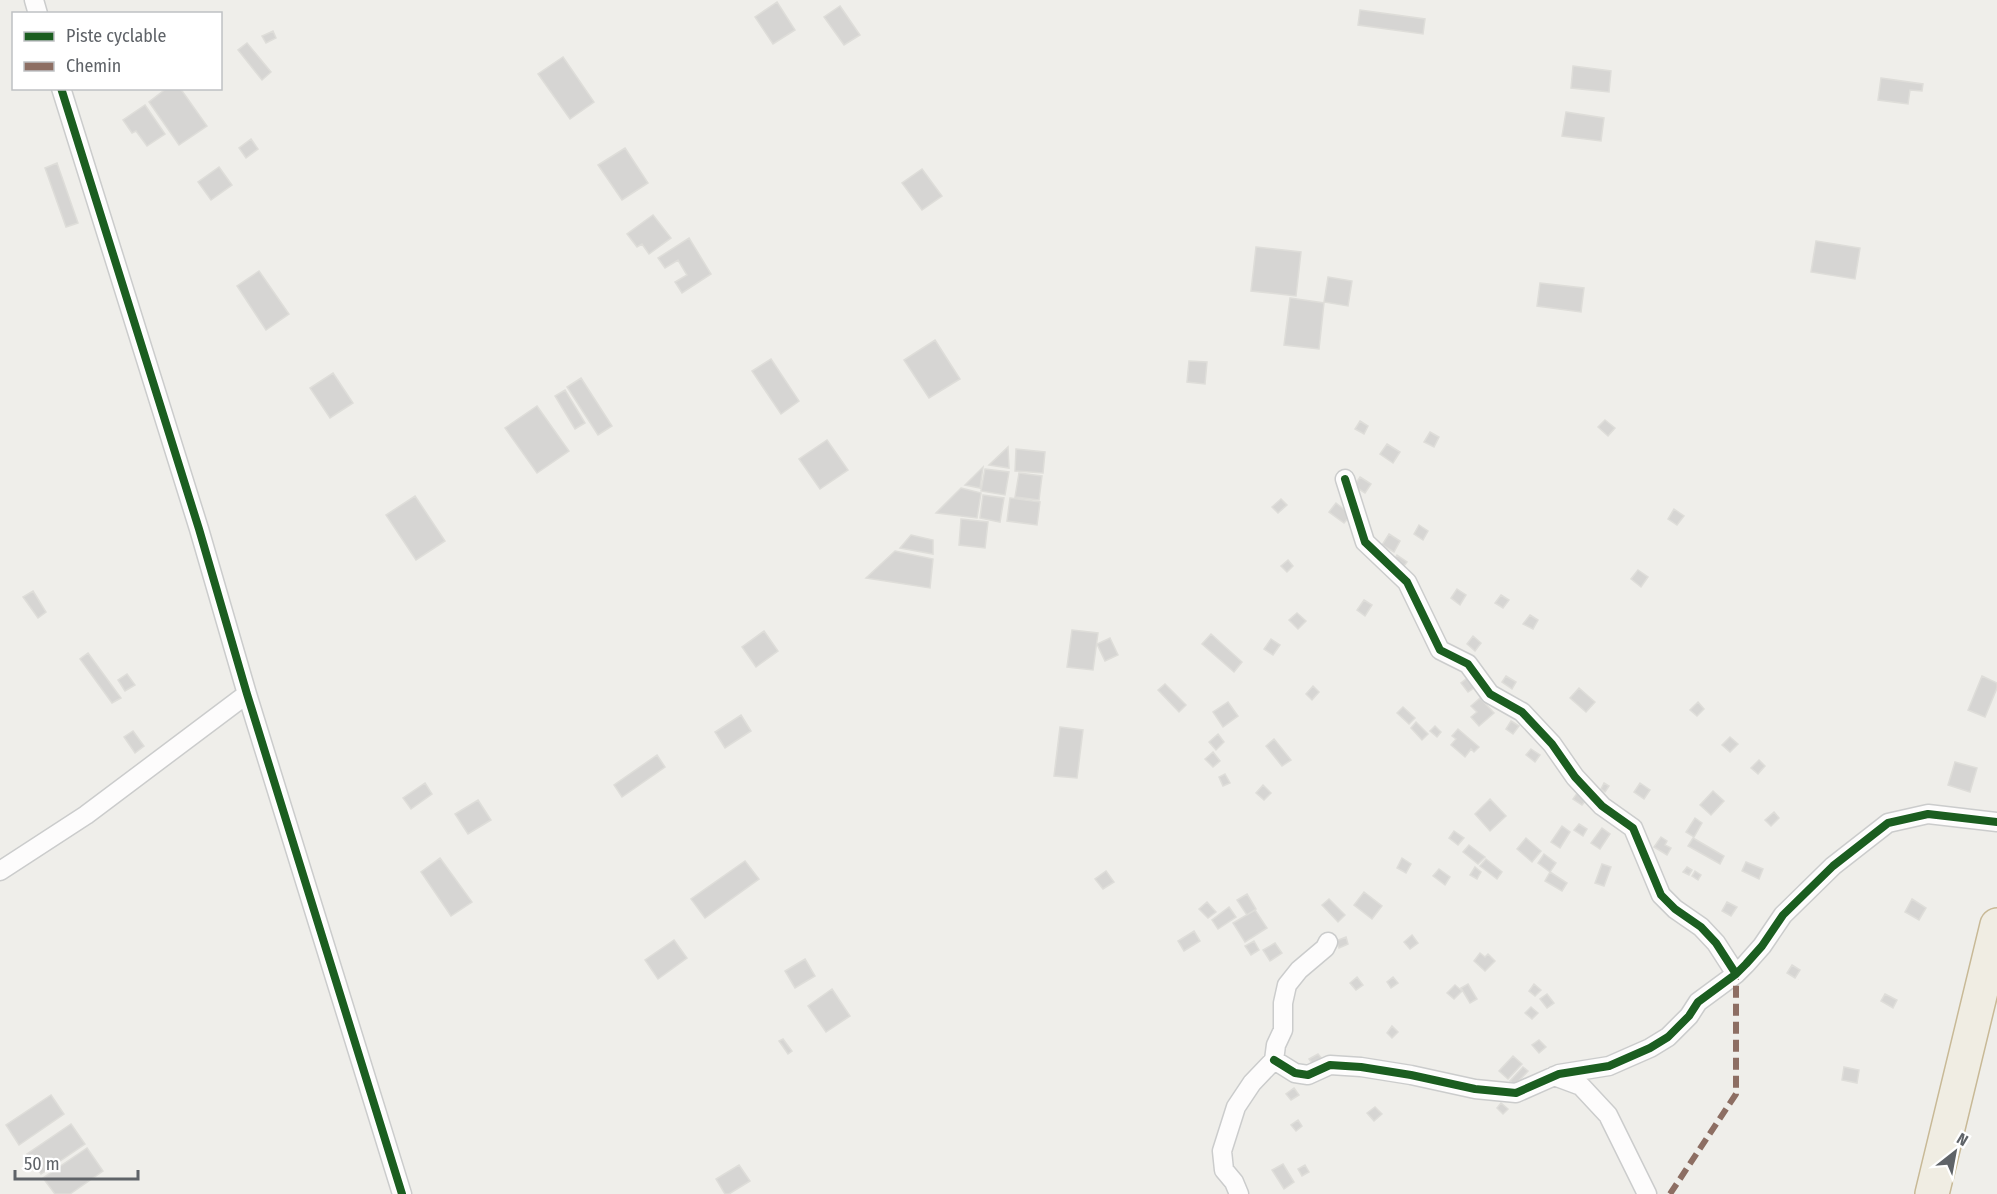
<svg xmlns="http://www.w3.org/2000/svg" width="1997" height="1194" font-family="'Fira Sans Condensed',sans-serif">
	<rect width="100%" height="100%" fill="#efeeea"/>
	<path fill="#d6d5d3" stroke="#deddd9" stroke-width="1.5" d="M777 2 795 30 773 44 755 17Z
		M840 6 860 35 844 45 824 17Z
		M1360 10 1425 19 1423 34 1358 25Z
		M273 31 276 38 266 43 262 36Z
		M247 43 271 72 262 80 238 50Z
		M563 57 594 102 570 119 538 74Z
		M1573 66 1611 71 1609 92 1571 88Z
		M1881 78 1923 84 1922 91 1910 90 1908 104 1878 100Z
		M167 88H180L207 126 179 145 149 102Z
		M145 105 165 134 147 146 136 131 132 133 123 120Z
		M1566 112 1604 118 1601 141 1562 136Z
		M251 139 258 149 246 158 239 148Z
		M625 148 648 183 622 200 598 165Z
		M57 163 78 223 66 227 45 168Z
		M219 167 232 185 211 200 198 182Z
		M922 169 942 196 922 210 902 183Z
		M653 215 671 238 649 254 642 244 637 247 627 234Z
		M689 238 711 274 682 293 675 282 687 275 678 260 665 268 658 258Z
		M1816 241 1860 248 1855 279 1811 272Z
		M1256 247 1301 252 1296 296 1251 291Z
		M259 271 289 314 266 330 237 286Z
		M1328 277 1352 281 1348 306 1324 302Z
		M1540 283 1584 288 1581 312 1537 306Z
		M1290 298 1324 303 1319 349 1284 345Z
		M935 340 960 379 929 398 904 360Z
		M771 359 799 401 781 414 752 371Z
		M1189 361 1207 362 1205 384 1187 382Z
		M333 373 353 403 330 418 310 388Z
		M581 378 612 426 598 435 567 387Z
		M565 390 585 423 575 429 555 396Z
		M537 406 569 451 537 473 505 428Z
		M1605 420 1615 428 1608 436 1598 427Z
		M1360 421 1368 426 1364 434 1355 429Z
		M1430 432 1439 437 1434 447 1424 442Z
		M827 440 848 470 820 489 799 459Z
		M1387 444 1400 452 1393 463 1380 454Z
		M1008 447 1009 468 989 465Z
		M1016 449 1045 452 1043 473 1015 471Z
		M983 467 980 488 965 485Z
		M985 469 1009 472 1005 495 981 491Z
		M1019 473 1042 476 1039 500 1015 497Z
		M1360 477 1371 484 1365 493 1354 486Z
		M961 488 981 493 977 518 936 513Z
		M983 495 1004 498 1000 522 980 518Z
		M415 496 445 541 416 560 386 515Z
		M1010 498 1040 502 1037 525 1007 521Z
		M1281 499 1287 505 1278 513 1272 507Z
		M1336 503 1351 515 1344 523 1329 512Z
		M1674 509 1684 516 1677 525 1668 519Z
		M961 519 988 522 985 548 959 545Z
		M1419 525 1428 531 1423 540 1414 534Z
		M1389 534 1400 541 1394 552 1382 545Z
		M911 535 933 540V554L900 548Z
		M895 551 933 559 930 588 866 578Z
		M1397 555 1407 562 1401 570 1391 564Z
		M1288 560 1293 566 1287 572 1281 566Z
		M1638 570 1648 577 1641 587 1631 579Z
		M1457 589 1466 595 1460 605 1451 598Z
		M33 591 46 612 38 618 23 597Z
		M1501 595 1509 600 1503 608 1495 603Z
		M1364 600 1372 605 1365 616 1357 610Z
		M1297 613 1306 621 1298 629 1289 620Z
		M1530 615 1538 620 1533 629 1523 624Z
		M1072 630 1098 633 1093 670 1067 667Z
		M764 631 778 651 756 667 742 647Z
		M1211 634 1242 662 1234 672 1202 644Z
		M1473 636 1481 643 1475 651 1467 644Z
		M1110 638 1118 655 1105 661 1097 644Z
		M1271 639 1280 645 1273 655 1264 649Z
		M88 653 121 698 112 703 80 659Z
		M127 674 135 685 125 691 118 680Z
		M1470 676 1477 686 1468 692 1461 683Z
		M1506 676 1516 682 1512 689 1502 682Z
		M1982 676 1997 683V688L1985 717 1968 710Z
		M1165 684 1186 705 1179 712 1158 690Z
		M1313 686 1319 692 1312 700 1306 694Z
		M1579 688 1595 702 1586 712 1570 698Z
		M1480 698 1494 713 1479 726 1471 717 1477 712 1471 706Z
		M1228 702 1238 716 1223 727 1213 712Z
		M1698 702 1704 709 1697 716 1690 710Z
		M1403 707 1415 718 1409 724 1397 713Z
		M741 715 751 731 725 748 715 732Z
		M1511 721 1519 726 1513 734 1506 729Z
		M1416 722 1428 734 1422 740 1411 728Z
		M1435 726 1441 732 1437 737 1430 731Z
		M1060 727 1083 730 1077 778 1054 776Z
		M1458 729 1479 747 1474 752 1471 749 1465 757 1451 745 1456 739 1452 736Z
		M133 731 144 746 135 753 124 737Z
		M1218 734 1224 742 1216 750 1209 742Z
		M1730 737 1738 744 1730 752 1722 745Z
		M1274 739 1291 760 1282 766 1266 746Z
		M1531 749 1540 755 1535 762 1526 755Z
		M1213 752 1220 761 1213 767 1205 759Z
		M657 755 665 767 622 797 614 785Z
		M1759 760 1765 766 1758 774 1751 768Z
		M1955 762 1977 768 1970 792 1948 785Z
		M1225 774 1230 783 1223 786 1219 777Z
		M425 783 432 794 411 809 403 798Z
		M1604 783 1609 786 1605 792 1601 789Z
		M1640 783 1650 790 1644 799 1634 792Z
		M1263 785 1271 793 1264 800 1256 793Z
		M1713 791 1724 801 1711 815 1700 805Z
		M1578 792 1588 798 1582 805 1573 799Z
		M1490 799 1506 816 1490 831 1475 814Z
		M478 800 491 820 468 834 455 814Z
		M1774 812 1779 818 1771 826 1765 820Z
		M1695 818 1702 823 1694 837 1686 832Z
		M1579 824 1587 829 1583 836 1574 830Z
		M1562 826 1570 832 1560 848 1551 842Z
		M1602 828 1610 834 1600 849 1591 843Z
		M1454 831 1464 838 1458 845 1449 838Z
		M1661 837 1667 841 1665 845 1671 848 1667 855 1654 847Z
		M1526 838 1541 851 1532 862 1517 849Z
		M1693 838 1724 856 1720 864 1688 846Z
		M1469 845 1485 857 1478 864 1463 852Z
		M1544 854 1556 863 1550 872 1538 863Z
		M440 858 472 902 451 916 421 872Z
		M1402 858 1411 864 1406 873 1397 868Z
		M1486 859 1502 872 1497 879 1480 866Z
		M745 861 759 879 705 918 691 899Z
		M1746 862 1763 869 1759 879 1742 871Z
		M1602 864 1611 867 1604 886 1595 883Z
		M1475 867 1481 872 1477 879 1470 875Z
		M1687 867 1692 870 1689 875 1683 872Z
		M1439 869 1450 877 1445 885 1433 876Z
		M1106 871 1114 882 1103 889 1095 879Z
		M1695 871 1701 875 1698 880 1692 876Z
		M1550 872 1567 883 1562 891 1545 881Z
		M1364 892 1382 906 1372 919 1354 905Z
		M1247 894 1256 909 1247 915 1237 900Z
		M1329 899 1345 915 1338 922 1322 905Z
		M1912 899 1926 908 1919 920 1905 912Z
		M1207 902 1216 912 1208 918 1199 909Z
		M1727 902 1737 907 1731 916 1722 911Z
		M1229 907 1236 917 1218 929 1212 920Z
		M1255 910 1267 928 1245 942 1233 923Z
		M1194 931 1200 941 1184 951 1178 941Z
		M1412 935 1418 943 1410 949 1404 942Z
		M1346 937 1348 944 1339 948 1336 941Z
		M674 940 687 958 658 979 645 960Z
		M1254 941 1259 950 1251 955 1245 946Z
		M1275 943 1282 953 1270 961 1263 950Z
		M1480 953 1485 957 1488 954 1495 961 1485 971 1474 961Z
		M805 959 815 976 795 988 785 971Z
		M1792 965 1800 970 1795 978 1787 973Z
		M1357 977 1363 985 1356 990 1350 983Z
		M1393 977 1398 983 1391 988 1387 982Z
		M1468 984 1477 999 1470 1003 1461 988Z
		M1534 984 1541 990 1535 996 1529 991Z
		M1455 985 1462 991 1454 999 1447 993Z
		M832 989 850 1016 826 1032 808 1006Z
		M1547 994 1554 1003 1547 1008 1540 999Z
		M1885 994 1897 1000 1893 1008 1881 1001Z
		M1531 1007 1538 1013 1532 1019 1525 1013Z
		M1392 1026 1398 1032 1392 1038 1387 1033Z
		M783 1039 792 1051 788 1054 779 1041Z
		M1539 1040 1546 1047 1539 1053 1532 1045Z
		M1318 1054 1323 1060 1314 1066 1309 1059Z
		M1513 1056 1522 1064 1508 1079 1499 1071Z
		M1523 1067 1528 1071 1515 1085 1510 1081Z
		M1844 1067 1859 1070 1857 1083 1842 1080Z
		M1294 1088 1299 1095 1291 1100 1286 1094Z
		M51 1095 64 1114 19 1145 6 1125Z
		M1501 1103 1508 1109 1503 1114 1497 1108Z
		M1375 1107 1382 1114 1374 1121 1367 1113Z
		M1298 1120 1302 1126 1296 1131 1291 1125Z
		M71 1124 85 1144 41 1174 27 1154Z
		M87 1148 103 1171 70 1194H55L43 1178Z
		M1283 1164 1294 1182 1284 1189 1272 1170Z
		M739 1165 750 1181 729 1194H725L716 1179Z
		M1305 1165 1309 1172 1302 1176 1298 1169Z"/>
	<g fill="none" stroke-linecap="round" stroke-linejoin="round">
		<defs>
			<path id="street" d="M34 0 38 14
				M61 88 199 529 247 694 402 1194
				M1345 479 1365 542 1407 582 1440 650 1468 664 1490 694 1522 712 1552 744 1575 777 1602 806 1633 828 1661 895 1675 909 1701 927 1716 943 1736 974
				M0 871 86 815 247 694
				M1274 1060 1295 1073 1308 1075 1330 1065 1361 1067 1411 1075 1475 1089 1516 1093 1559 1074 1609 1066 1650 1048 1668 1037 1689 1016 1698 1002 1736 974 1746 964 1762 946 1783 915 1833 866 1888 823 1928 814 1997 822
				M1554 1076 1581 1086 1608 1115 1647 1194
				M1239 1194 1234 1182 1224 1170 1222 1151 1236 1107 1252 1083 1274 1060 1276 1045 1283 1030V1003L1287 985 1299 970 1325 948 1328 942"/>
			<path id="highway" d="M1932 1194 1997 925"/>
		</defs>
		<use href="#street" stroke="#cbcccc" stroke-width="21"/>
		<use href="#highway" stroke="#c8b996" stroke-width="36"/>
		<use href="#street" stroke="#fdfcfc" stroke-width="18"/>
		<use href="#highway" stroke="#f0ede3" stroke-width="33"/>
		<path stroke="#8d6e63" stroke-width="6" stroke-dasharray="12 6" stroke-linecap="butt" d="M1670 1194 1736 1094V974"/>
		<defs>
			<path id="cycleway" d="M61 88 199 529 247 694 402 1194
				M1345 479 1365 542 1407 582 1440 650 1468 664 1490 694 1522 712 1552 744 1575 777 1602 806 1633 828 1661 895 1675 909 1701 927 1716 943 1736 974
				M1274 1060 1295 1073 1308 1075 1330 1065 1361 1067 1411 1075 1475 1089 1516 1093 1559 1074 1609 1066 1650 1048 1668 1037 1689 1016 1698 1002 1736 974 1746 964 1762 946 1783 915 1833 866 1888 823 1928 814 1997 822"/>
		</defs>
		<use href="#cycleway" stroke="#fff" stroke-width="11"/>
		<use href="#cycleway" stroke="#1b5e20" stroke-width="8"/>
	</g>
	<rect x="12" y="12" width="210" height="78" fill="#ffffff" stroke="#bfc1c3" stroke-width="1.5"/>
	<rect x="24" y="32" width="30" height="9" fill="#1b5e20" stroke="#bfc1c3" stroke-width="1.5"/>
	<text x="66" y="42" font-size="18" fill="#5f6368">Piste cyclable</text>
	<rect x="24" y="62" width="30" height="9" fill="#8d6e63" stroke="#bfc1c3" stroke-width="1.5"/>
	<text x="66" y="72" font-size="18" fill="#5f6368">Chemin</text>
	<g transform="translate(1955 1152) rotate(31)" stroke="#ffffff" stroke-width="4.5" paint-order="stroke">
	<path d="M0-4.5L10 22L0 15L-10 22Z" fill="#5f6368"/>
	<text y="-9" font-size="16" font-weight="bold" text-anchor="middle" fill="#5f6368">N</text>
	</g>
	<path d="M15 1170v9h123v-9" fill="none" stroke="#5f6368" stroke-width="3"/>
	<text x="24" y="1170" font-size="18" fill="#5f6368" stroke="#ffffff" stroke-width="4.5" paint-order="stroke">50 m</text>
</svg>
